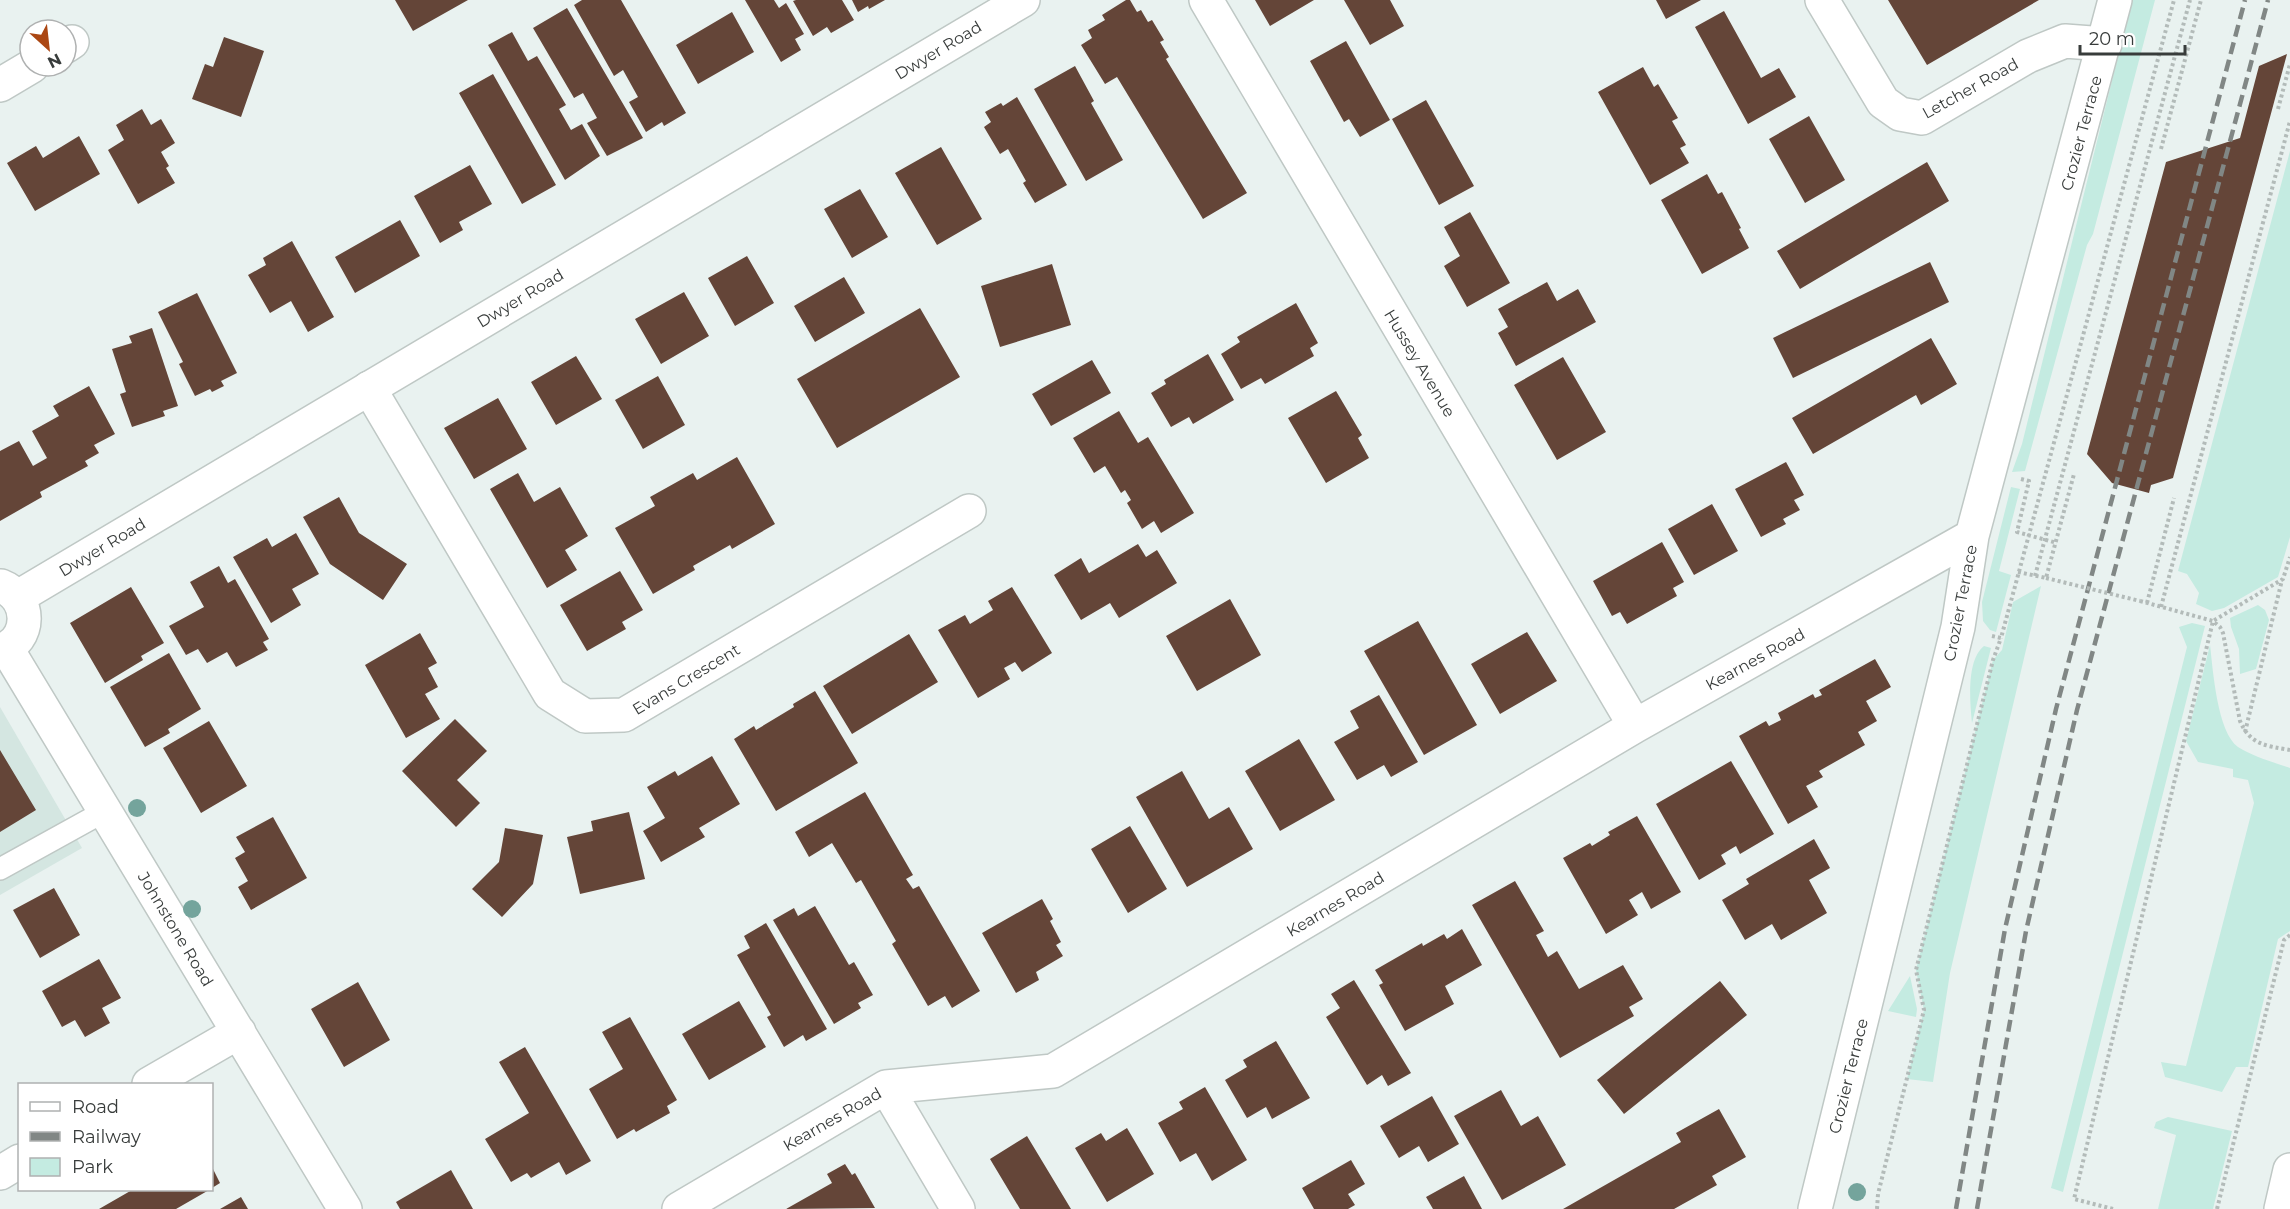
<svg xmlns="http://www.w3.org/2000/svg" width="2290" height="1209" font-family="Montserrat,sans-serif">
	<rect width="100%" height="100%" fill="#e9f2f0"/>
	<path fill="#d4e6e1" d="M0 707 82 848 0 895Z"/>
	<path fill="#c4ebe1" d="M2132 0H2155L2093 234 2087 245 2025 471 2012 472 2022 444Z
		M2290 151V537L2278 577 2224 608 2212 611 2196 604 2199 593 2187 574 2178 571Z
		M2011 487 2020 489 1999 571 2011 575 1996 632 1990 630 1983 621 1982 602Z
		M2041 586 1950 973 1933 1082 1907 1079 1924 1010 1916 970 1993 660 2002 650 2013 602Z
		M2258 605 2265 610 2269 620 2256 669 2240 674 2239 649 2231 627 2230 618Z
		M2192 623 2205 626 2063 1192 2051 1188 2187 647 2179 627Z
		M2210 645C2213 670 2217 732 2238 747 2254 757 2273 762 2290 768V931L2278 939 2248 1067H2236L2222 1092 2165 1077 2161 1062 2186 1066 2254 803 2248 780 2233 777V769L2198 762 2186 741Z
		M1984 646 1991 648 1972 723C1970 703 1966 660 1984 646Z
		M1910 976 1917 1009 1916 1017 1888 1011Z
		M2168 1117 2232 1131 2213 1209H2158L2176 1135 2154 1128 2156 1122Z"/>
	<path fill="#644538" d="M395 0H468L413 31Z
		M582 0H621L686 113 664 126 662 122 646 132 629 102 638 97 623 70 614 76 574 5Z
		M745 0H774L779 8 786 3 804 34 795 39 801 50 781 62Z
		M796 0H842L854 20 831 33 827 27 813 36 793 1Z
		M852 0H885L869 9 868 6 858 12Z
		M1126 0H1130L1137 12 1141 10 1148 22 1152 20 1164 40 1160 42 1169 57 1166 59 1247 193 1203 219 1117 77 1105 84 1081 45 1092 38 1088 30 1105 20 1102 15Z
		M1255 0H1314L1270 26Z
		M1344 0H1390L1404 26 1370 45Z
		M1656 0H1701L1666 19Z
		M1888 0H2039L1927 65Z
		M567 8 643 138 607 156 587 123 597 118 583 93 574 98 533 28Z
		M1724 11 1761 78 1779 68 1796 97 1748 124 1695 27Z
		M732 12 754 52 698 84 676 45Z
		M512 32 528 61 537 56 566 105 559 109 571 130 582 124 600 156 565 180 488 45Z
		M224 37 264 51 241 117 192 99 205 64 213 67Z
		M1346 41 1390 120 1360 137 1349 119 1344 122 1310 61Z
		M2287 54 2173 478 2151 485 2149 493 2112 483 2087 454 2166 162 2240 138 2259 66Z
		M1075 66 1094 101 1091 103 1123 160 1086 181 1034 89Z
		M1643 67 1654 87 1658 84 1678 118 1672 121 1686 145 1680 148 1689 163 1650 185 1598 92Z
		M493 74 556 185 522 204 459 93Z
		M1017 97 1067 185 1035 203 1023 183 1026 181 1008 149 1000 154 984 127 991 122 985 112 1001 103 1003 106Z
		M1426 100 1474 186 1439 205 1392 119Z
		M142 109 151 125 161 119 175 143 161 152 169 166 166 168 175 183 138 204 108 150 124 140 116 125Z
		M1809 116 1845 180 1805 203 1769 139Z
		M79 136 100 174 35 211 7 163 36 146 43 158Z
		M941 147 982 219 937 245 895 173Z
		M1927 162 1949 201 1800 289 1777 251Z
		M470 165 492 204 459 222 463 230 440 243 414 196Z
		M1707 174 1718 194 1722 192 1741 228 1739 229 1749 248 1702 274 1661 200Z
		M860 189 888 237 852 258 824 209Z
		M1470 212 1510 283 1467 307 1444 266 1460 256 1444 227Z
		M400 220 420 256 355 293 335 257Z
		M292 241 334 317 308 332 291 301 270 313 248 275 266 265 263 258Z
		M747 256 774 303 735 326 708 278Z
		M1930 262 1949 302 1793 378 1773 338Z
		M1052 264 1071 325 1000 347 981 286Z
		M844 277 865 313 815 342 794 306Z
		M1547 282 1557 301 1578 289 1596 322 1516 366 1498 333 1508 327 1498 309Z
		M684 292 709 336 661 364 635 319Z
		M197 293 237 373 221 381 224 386 212 392 210 389 195 396 179 364 183 362 158 312Z
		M1296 303 1318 343 1310 348 1314 356 1265 384 1261 378 1241 389 1221 354 1240 342 1237 337Z
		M920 308 960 377 837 448 797 379Z
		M152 328 178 406 163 411 165 416 132 427 120 394 126 392 112 349 132 343 129 336Z
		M1931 338 1957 384 1921 405 1916 395 1813 454 1792 418Z
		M1208 354 1234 400 1193 424 1189 417 1171 427 1151 393 1166 384 1164 380Z
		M576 356 602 399 556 425 531 382Z
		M1563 357 1606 432 1557 460 1514 385Z
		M1092 360 1111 393 1051 426 1032 394Z
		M658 376 685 425 643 449 615 400Z
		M89 386 115 434 94 445 99 453 85 461 88 466 40 492 42 497 0 521V451L19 441 33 466 47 458 32 431 59 416 53 406Z
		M1336 391 1362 435 1358 438 1369 458 1326 483 1288 418Z
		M498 398 527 449 474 479 444 428Z
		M1119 411 1138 443 1148 437 1194 513 1161 533 1154 521 1142 529 1127 503 1131 500 1125 490 1121 493 1105 466 1094 473 1073 438Z
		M737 457 775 524 732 549 730 545 693 566 695 570 653 594 615 528 655 506 650 497 693 473 697 480Z
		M1786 462 1804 495 1794 500 1800 510 1783 519 1786 524 1761 537 1735 489Z
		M518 473 534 502 560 487 588 536 565 550 577 570 547 588 490 489Z
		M339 497 359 533 407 564 383 600 330 564 303 517Z
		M1712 504 1738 551 1694 575 1668 529Z
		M296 533 319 574 292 589 301 605 271 623 233 557 267 538 272 547Z
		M1662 542 1684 582 1673 588 1677 596 1627 624 1620 612 1612 616 1593 581Z
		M1138 544 1146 557 1157 550 1177 583 1119 618 1110 603 1081 620 1054 575 1081 558 1089 573Z
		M219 566 228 583 235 579 269 639 263 642 268 650 236 667 227 652 207 663 198 649 186 655 169 626 204 607 190 582Z
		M620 571 643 610 622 622 626 629 587 651 560 605Z
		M131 587 164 643 141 656 143 660 105 683 70 623Z
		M1012 587 1052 653 1022 672 1015 662 1004 668 1010 679 978 698 938 630 965 615 970 624 993 610 988 601Z
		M1230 599 1261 655 1197 691 1166 636Z
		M1418 621 1477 725 1424 755 1364 651Z
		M1527 632 1557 681 1500 714 1471 664Z
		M420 633 437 663 428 668 438 687 425 694 440 719 406 738 365 665Z
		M909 634 938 682 852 734 823 686Z
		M169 653 201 709 168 729 170 733 145 747 110 687Z
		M1875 659 1891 687 1866 701 1877 721 1858 732 1865 745 1819 771 1823 777 1806 786 1818 807 1788 824 1739 736 1766 721 1769 726 1781 720 1778 713 1813 694 1815 698 1822 695 1819 690Z
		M815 691 858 763 776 811 734 739 754 726 756 730 794 707 793 704Z
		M1379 695 1418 762 1391 777 1384 765 1357 780 1334 742 1359 728 1350 711Z
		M455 719 487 751 457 780 480 803 456 827 402 771Z
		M209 721 247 786 201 813 163 748Z
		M1299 739 1335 800 1280 831 1245 771Z
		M0 750 36 810 0 832Z
		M712 756 740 804 699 828 705 837 661 862 643 831 665 818 647 787 675 771 678 776Z
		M1731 761 1774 834 1740 854 1736 846 1721 855 1726 864 1699 880 1656 804Z
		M1182 771 1209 819 1229 807 1253 849 1187 887 1136 797Z
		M865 792 913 875 906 879 913 889 919 886 980 991 952 1008 945 996 928 1006 892 944 896 941 861 880 856 883 832 843 809 857 795 832Z
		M629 812 645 879 580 894 567 837 593 831 591 821Z
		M1637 816 1681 892 1651 909 1642 892 1629 900 1638 915 1606 934 1563 858 1590 843 1592 846 1610 835 1608 832Z
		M273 817 307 878 251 910 238 887 248 881 235 858 245 852 236 837Z
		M1130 826 1167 889 1128 913 1091 849Z
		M505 828 543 835 533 884 502 917 472 889 499 862Z
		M1814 839 1830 868 1809 880 1827 913 1781 940 1772 924 1745 940 1722 900 1749 884 1746 879Z
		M1515 881 1544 931 1536 935 1548 957 1557 951 1579 989 1623 965 1643 999 1629 1007 1634 1016 1560 1058 1472 905Z
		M54 888 80 935 40 958 13 910Z
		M1042 899 1053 919 1050 921 1061 942 1056 945 1063 956 1036 972 1039 980 1016 993 982 933Z
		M815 906 849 965 854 962 873 995 858 1003 861 1008 834 1024 773 920 794 908 798 916Z
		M766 923 827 1029 806 1041 803 1035 784 1047 767 1017 771 1015 737 955 750 948 744 936Z
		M1462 929 1482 965 1445 986 1454 1004 1405 1031 1379 985 1383 983 1375 970 1422 943 1423 946 1444 934 1447 939Z
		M99 959 121 998 102 1008 110 1023 85 1037 75 1020 62 1027 42 991Z
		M1354 980 1411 1073 1388 1086 1382 1075 1367 1085 1326 1017 1340 1008 1331 994Z
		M1720 981 1747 1015 1624 1114 1597 1080Z
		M358 982 390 1040 344 1067 311 1009Z
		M739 1001 766 1047 709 1080 682 1034Z
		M630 1017 677 1100 667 1106 670 1113 636 1132 634 1129 617 1139 589 1089 623 1069 602 1032Z
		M1276 1041 1310 1098 1272 1119 1266 1107 1247 1118 1225 1080 1247 1067 1243 1060Z
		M525 1047 591 1161 566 1175 559 1162 531 1178 527 1173 511 1182 485 1139 529 1113 499 1062Z
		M1205 1087 1247 1160 1212 1181 1196 1153 1180 1162 1158 1123 1183 1109 1179 1102Z
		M1501 1090 1521 1126 1538 1116 1566 1165 1502 1200 1454 1116Z
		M1432 1096 1459 1144 1428 1162 1419 1146 1399 1158 1380 1126Z
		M1719 1109 1746 1157 1712 1176 1717 1185 1674 1209H1563L1681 1142 1676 1133Z
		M1127 1128 1154 1174 1107 1202 1075 1148 1101 1133 1106 1141Z
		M1027 1136 1071 1209H1020L990 1159Z
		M1351 1160 1365 1184 1348 1194 1355 1205 1348 1209H1314L1302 1188Z
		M845 1164 852 1175 855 1173 875 1208 786 1209 832 1183 827 1174Z
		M212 1167 220 1183 212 1188Z
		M451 1170 473 1209H400L396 1202Z
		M1464 1176 1482 1209H1433L1426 1197Z
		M132 1190H209L176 1209H99Z
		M241 1197 248 1209H220Z"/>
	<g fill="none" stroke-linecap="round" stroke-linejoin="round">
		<defs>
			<path id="service" d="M0 869 105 811"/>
			<path id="minor" d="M1206 0 1635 726
				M1822 0 1883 102 1900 114 1922 118 2028 56 2065 41 2105 44
				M66 46 72 42
				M0 85 32 66
				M369 388 550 694 585 716 624 715 969 511
				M7 649 345 1209
				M149 1084 239 1032
				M886 1087 958 1209
				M0 1173 20 1161
				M679 1209 886 1087 1053 1071 1635 726 1972 536
				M1815 1209 1958 627 1972 536 2115 0
				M2281 1209 2290 1170"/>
			<path id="tertiary" d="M18 597 1023 0
				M0 651C32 640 32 598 1 586"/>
		</defs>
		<use href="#service" stroke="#bfc8c5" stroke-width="24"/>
		<use href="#minor" stroke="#bfc8c5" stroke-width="36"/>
		<use href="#tertiary" stroke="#bfc8c5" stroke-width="36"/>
		<path stroke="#b3bbb9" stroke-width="4" stroke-dasharray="3 3" stroke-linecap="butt" d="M2278 109 2290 64
			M2161 149 2201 0
			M2021 479 2029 481 2017 532 2057 543
			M2018 572 2046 578 2074 474
			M2035 576 2190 0
			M2140 601 2213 621 2220 627 2223 633 2240 721C2250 745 2267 746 2290 750
			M2147 603 2174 498
			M2161 607 2290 121
			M1992 636 2001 638 2174 0
			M2245 732 2282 580
			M1877 1209 1878 1194 1924 1010 1916 970 1993 660 2001 638
			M2113 1209 2074 1199 2213 621 2283 579 2290 557
			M2217 1209 2284 940 2290 935"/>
		<use href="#service" stroke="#fff" stroke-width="21"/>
		<use href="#minor" stroke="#fff" stroke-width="33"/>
		<use href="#tertiary" stroke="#fff" stroke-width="33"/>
		<path stroke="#818785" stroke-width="4.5" stroke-dasharray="12 6" stroke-linecap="butt" d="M1956 1209 2005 929 2056 709 2245 0
			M1977 1209 2026 931 2077 710 2268 0"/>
		<path stroke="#b3bbb9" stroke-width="4" stroke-dasharray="3 3" stroke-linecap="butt" d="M2046 578 2140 601"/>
	</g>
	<g fill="#74a49c">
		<circle cx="137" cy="808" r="9"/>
		<circle cx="192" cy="909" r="9"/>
		<circle cx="1857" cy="1192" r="9"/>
	</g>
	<g text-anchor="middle" stroke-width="6" stroke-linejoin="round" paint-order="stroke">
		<g font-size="16" fill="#383c3b" stroke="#fff">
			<text transform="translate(938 50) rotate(-31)" y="6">Dwyer Road</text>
			<text transform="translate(1970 88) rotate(-29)" y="6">Letcher Road</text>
			<text transform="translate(2081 133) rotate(-75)" y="6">Crozier Terrace</text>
			<text transform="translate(520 298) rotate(-31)" y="6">Dwyer Road</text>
			<text transform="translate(1420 363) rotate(59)" y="6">Hussey Avenue</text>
			<text transform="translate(102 547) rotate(-31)" y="6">Dwyer Road</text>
			<text transform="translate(1960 603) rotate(-79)" y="6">Crozier Terrace</text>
			<text transform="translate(1755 659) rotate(-29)" y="6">Kearnes Road</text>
			<text transform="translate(686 679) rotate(-31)" y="6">Evans Crescent</text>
			<text transform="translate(1335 904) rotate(-31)" y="6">Kearnes Road</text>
			<text transform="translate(176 929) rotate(59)" y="6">Johnstone Road</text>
			<text transform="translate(1848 1076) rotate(-76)" y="6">Crozier Terrace</text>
			<text transform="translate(832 1119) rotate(-30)" y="6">Kearnes Road</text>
		</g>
	</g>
	<rect x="18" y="1083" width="195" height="108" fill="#ffffff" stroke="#afb1b1" stroke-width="1.5"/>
	<rect x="30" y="1102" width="30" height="9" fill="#ffffff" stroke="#afb1b1" stroke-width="1.5"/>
	<text x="72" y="1113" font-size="18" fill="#383c3b">Road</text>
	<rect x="30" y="1132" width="30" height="9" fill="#818785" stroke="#afb1b1" stroke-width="1.5"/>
	<text x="72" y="1143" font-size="18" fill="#383c3b">Railway</text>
	<rect x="30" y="1158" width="30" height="18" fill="#c4ebe1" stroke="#afb1b1" stroke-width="1.5"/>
	<text x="72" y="1173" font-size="18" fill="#383c3b">Park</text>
	<g transform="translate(48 48) rotate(153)"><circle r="28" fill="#ffffff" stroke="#afb1b1" stroke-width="1.5"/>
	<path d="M0-4.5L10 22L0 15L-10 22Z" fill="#ab4713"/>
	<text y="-9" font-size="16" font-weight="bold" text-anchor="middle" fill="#383c3b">N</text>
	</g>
	<path d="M2080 45v9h105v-9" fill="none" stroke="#383c3b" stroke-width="3"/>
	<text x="2089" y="45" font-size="18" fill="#383c3b" stroke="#ffffff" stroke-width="4.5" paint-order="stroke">20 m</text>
</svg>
